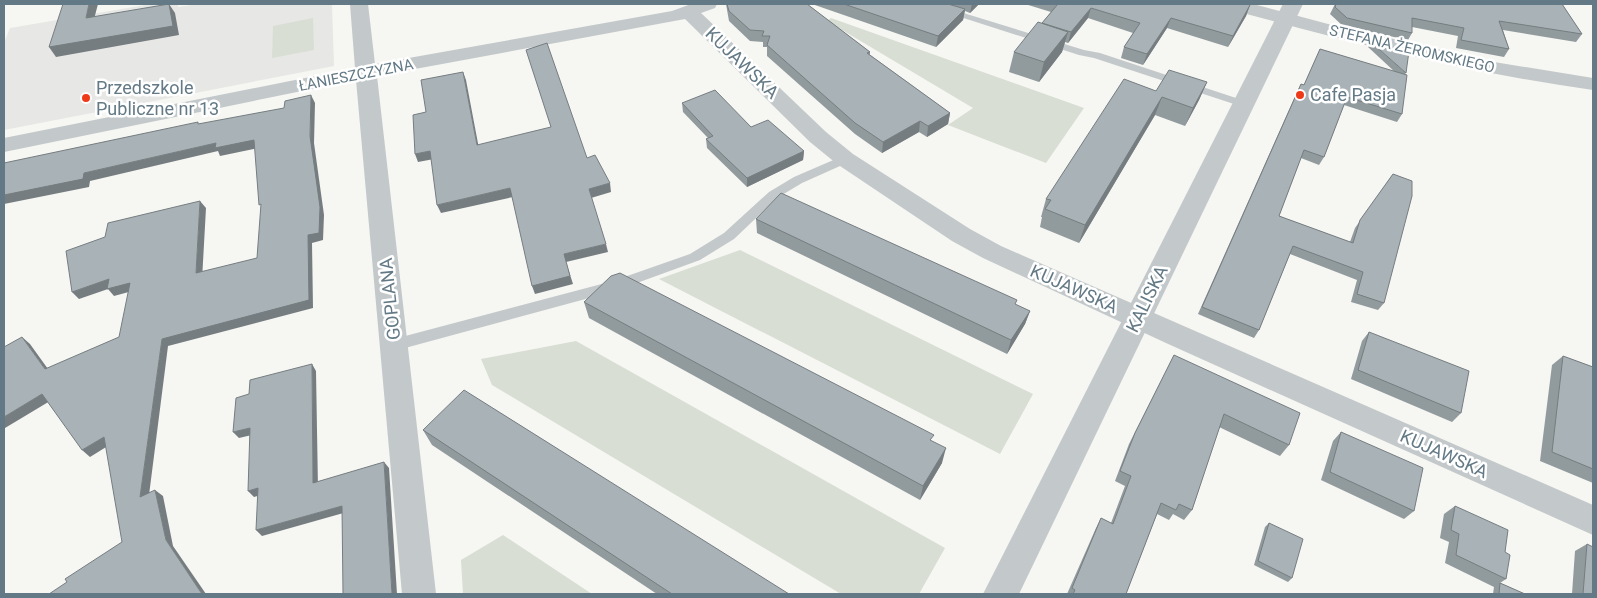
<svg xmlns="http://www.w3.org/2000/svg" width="1597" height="598" font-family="Roboto,sans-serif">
	<rect width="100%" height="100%" fill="#f6f6f2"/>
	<path fill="#e7e7e5" d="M151 4H178V7L199 4H332L334 66 4 130V43L10 28Z"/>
	<path fill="#d8ded3" d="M313 18 314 50 272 58 273 26Z
		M831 18 1084 108 1046 163 948 125 973 108 827 21Z
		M740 250 1033 394 1000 454 659 279Z
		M576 341 945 548 919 594H841L492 385 481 359Z
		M503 535 592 594H463L461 560Z"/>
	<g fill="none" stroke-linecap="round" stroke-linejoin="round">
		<path fill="#c3c8ca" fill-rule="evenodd" d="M920 4H934L1084 50 1100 53 1248 102 1250 104 1244 107 1240 106 1094 58 1079 55Z
			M845 155 849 156 851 159 849 162 802 183 777 198 734 239 700 260 615 291 394 351 389 349 387 345 389 341 394 339 613 281 690 254 724 233 769 192 794 177Z"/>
		<path fill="#c3c8ca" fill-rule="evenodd" d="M350 4H368L375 64 672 11 691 4H717L715 8 701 13 826 132 853 154 970 229 1001 246 1186 327 1593 505V535L1166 343 983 258 952 241 837 164 810 142 685 19 377 76 436 594H402L356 80 4 152V138L355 68Z
			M1223 4H1253L1328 24 1494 62 1593 78V90C1469 73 1346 41 1225 8Z"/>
		<path fill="#c3c8ca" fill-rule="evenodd" d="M1283 4H1303L1019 594H983Z"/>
	</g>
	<path fill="#919a9d" d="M726 4H807L870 52V55L950 113 948 124 927 137 919 132 882 153 855 134 767 56V47H763V42L750 41 729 21Z
		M812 4H979L970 13 965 11 963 20 936 47Z
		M1025 4H1247L1250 5 1246 16 1228 47 1167 28 1143 65 1121 58 1124 47 1133 33 1088 18 1068 43 1065 42 1062 52 1039 82 1009 72 1014 52 1042 23 1051 12Z
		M1335 4H1562L1582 34 1576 42 1503 30 1509 49 1504 57 1456 48 1458 36 1412 27V33L1408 40 1343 26 1330 14Z
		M1371 42 1406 73 1405 74 1402 114 1397 122 1344 105 1324 157 1319 165 1301 158 1279 216 1350 242 1355 228 1393 174 1384 303 1378 310 1351 302 1357 280 1290 254 1259 330 1254 338 1198 314 1297 92 1301 84 1304 85 1320 49 1395 72 1368 47Z
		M1207 82 1199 100 1185 126 1155 115 1079 243 1040 227 1042 217H1041L1046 199 1156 91Z
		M682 103 751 127 804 151 803 160 747 187 707 148 706 139 708 138 683 112Z
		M756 219 1016 305 1030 311 1025 324 1007 354 757 233Z
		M584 302 942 463 920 500 589 318Z
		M1369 332 1461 413 1452 422 1351 379 1362 341Z
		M1174 355 1289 445 1280 456 1219 427 1192 510 1184 520 1173 514 1169 520 1157 514 1126 594H1067L1096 528 1101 518 1111 523 1125 486 1115 481 1129 444Z
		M1563 356 1593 367V483L1540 461 1552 365Z
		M423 430 789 594H657L432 445Z
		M1341 432 1414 511 1404 519 1321 480 1333 441Z
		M1455 506 1505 552 1506 579 1500 583 1525 594H1493L1494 587 1445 563 1449 542 1440 538 1444 514Z
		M1269 523 1292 578 1288 582 1254 565 1265 527Z
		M1587 544 1593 594H1572L1575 551Z"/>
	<path fill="#767d80" d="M89 4H98L92 27 86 18Z
		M169 4 175 13 179 35 56 57 49 47Z
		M972 4H979L970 13Z
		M1250 5 1246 16 1228 47 1233 36Z
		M1091 8 1088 18 1068 43 1071 32Z
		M965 9 963 20 936 47 938 36Z
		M1171 18 1167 28 1143 65 1147 54Z
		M1068 32 1062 52 1039 82 1044 62Z
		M463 72 466 80 480 154 477 145Z
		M1207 82 1199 100 1185 126 1193 108Z
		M311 95 315 103 314 143 324 215 323 240 312 243 313 308 168 346 148 503 140 497 162 339 308 235Z
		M1162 97 1155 115 1079 243 1085 225Z
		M950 113 948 124 927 137 928 126Z
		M920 121 919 132 882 153 883 142Z
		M254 140 259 148 220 156 218 151 90 181 89 187 4 204V195L84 173 216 143Z
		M430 151 434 159 418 162 415 154Z
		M804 151 803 160 747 187V178Z
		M610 183 611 192 591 198 589 189Z
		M510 188 513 197 441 213 437 205Z
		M200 201 206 208 202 280 196 273Z
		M606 244 608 252 566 262 573 284 535 294 532 286 564 254Z
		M109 279 130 283 136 290 114 296 108 289 79 299 72 292Z
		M1030 311 1025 324 1007 354 1011 340Z
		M22 337 30 344 53 376 45 369Z
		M312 364 316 371 318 489 313 483Z
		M42 394 50 401 5 428 4 427V417Z
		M250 428 256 434 239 438 233 432Z
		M104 437 111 444 90 457 82 450Z
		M946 448 942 463 920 500 923 486Z
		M384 462 389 468 397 594H392Z
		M258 488 264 494 254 497 248 491Z
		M155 490 163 496 173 546 206 594H202L166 540Z
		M342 506 347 512 262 536 256 530Z"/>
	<path fill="#a9b3b7" stroke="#767d80" d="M63 4H89L86 18 169 4 173 26 49 47Z
		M727 4H807L870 52 867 53 950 113 928 126 920 121 883 142 855 123 767 45 770 36H762L764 31 750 30 729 11Z
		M844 4H948L965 9 938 36Z
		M1058 4H1247L1250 5 1233 36 1171 18 1147 54 1124 47 1140 23 1091 8 1071 32 1042 23Z
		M1336 4H1562L1582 34 1499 21 1509 49 1461 40 1464 28 1412 18V33L1347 18 1335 7Z
		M1038 22 1068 32 1044 62 1014 52Z
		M1371 42 1409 51 1406 73Z
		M547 43 587 158 595 155 610 183 589 189 606 244 564 254 570 276 532 286 510 188 437 205 430 151 415 154 413 115 426 112 421 80 463 72 477 145 551 127 526 50Z
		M1320 49 1407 75 1402 114 1347 97 1324 157 1304 150 1279 216 1353 243 1360 220 1393 174 1412 181V196L1384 303 1357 294 1363 272 1293 246 1259 330 1202 307 1301 84 1304 85Z
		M1169 70 1207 82 1193 108 1162 97 1085 225 1045 209 1051 200 1046 199 1124 79 1156 91Z
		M715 90 751 127 768 120 804 151 747 178 706 139 713 136 682 103Z
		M311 95 310 136 320 207 319 233 308 235 309 300 162 339 140 497 155 490 166 540 202 594H49L67 582 65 579 122 542 104 437 82 450 42 394 4 417V347L22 337 45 369 119 337 130 283 107 289 109 279 72 292 66 251 105 237 108 223 200 201 196 273 257 258 261 204 259 205 254 140 215 148 216 143 84 173 83 179 4 195V163L198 122V124L284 108 285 101Z
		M781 193 1017 300 1015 304 1030 311 1011 340 756 219Z
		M620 273 934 435 930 440 946 448 923 486 584 302 611 276Z
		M1369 332 1469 371 1461 413 1358 370Z
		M1174 355 1300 413 1289 445 1224 414 1192 510 1179 504 1176 510 1161 503 1126 594H1073L1075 590 1072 588 1101 518 1113 524 1131 476 1120 471 1135 433Z
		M1563 356 1593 367V469L1552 452Z
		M312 364 313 483 384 462 392 594H343L342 506 256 530 258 488 248 491 250 428 233 432 236 398 249 394 250 380Z
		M464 390 789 594H672L423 430Z
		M1341 432 1423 468 1414 511 1330 472Z
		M1455 506 1508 530 1505 552 1510 555 1506 579 1456 555 1459 534 1451 530Z
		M1269 523 1303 539 1292 578 1258 561Z
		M1587 544 1593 547V594H1583Z
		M1500 583 1525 594H1499Z"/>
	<g fill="#ef3a19" stroke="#fff" stroke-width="2">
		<circle cx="1300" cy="95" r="5"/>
		<circle cx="86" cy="98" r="5"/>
	</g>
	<g text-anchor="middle" stroke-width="5" stroke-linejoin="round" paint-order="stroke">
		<g font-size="15" fill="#637985" stroke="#fff">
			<text transform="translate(1412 49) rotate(13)" y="5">STEFANA ŻEROMSKIEGO</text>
			<text transform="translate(356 75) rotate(-11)" y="5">ŁANIESZCZYZNA</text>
		</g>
		<g font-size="18" fill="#637985" stroke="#fff">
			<text transform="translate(742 63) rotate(44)" y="6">KUJAWSKA</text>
			<text transform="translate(1074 289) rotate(24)" y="6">KUJAWSKA</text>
			<text transform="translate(390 299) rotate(-96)" y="6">GOPLANA</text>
			<text transform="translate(1147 299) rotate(-64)" y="6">KALISKA</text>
			<text transform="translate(1444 454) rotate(24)" y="6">KUJAWSKA</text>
		</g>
		<g font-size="18" fill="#637985" stroke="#fff" text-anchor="start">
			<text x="96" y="94">Przedszkole<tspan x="96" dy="21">Publiczne nr 13</tspan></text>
			<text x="1310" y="101">Cafe Pasja</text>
		</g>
	</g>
	<rect width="1597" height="598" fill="none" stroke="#637985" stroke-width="10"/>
</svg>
